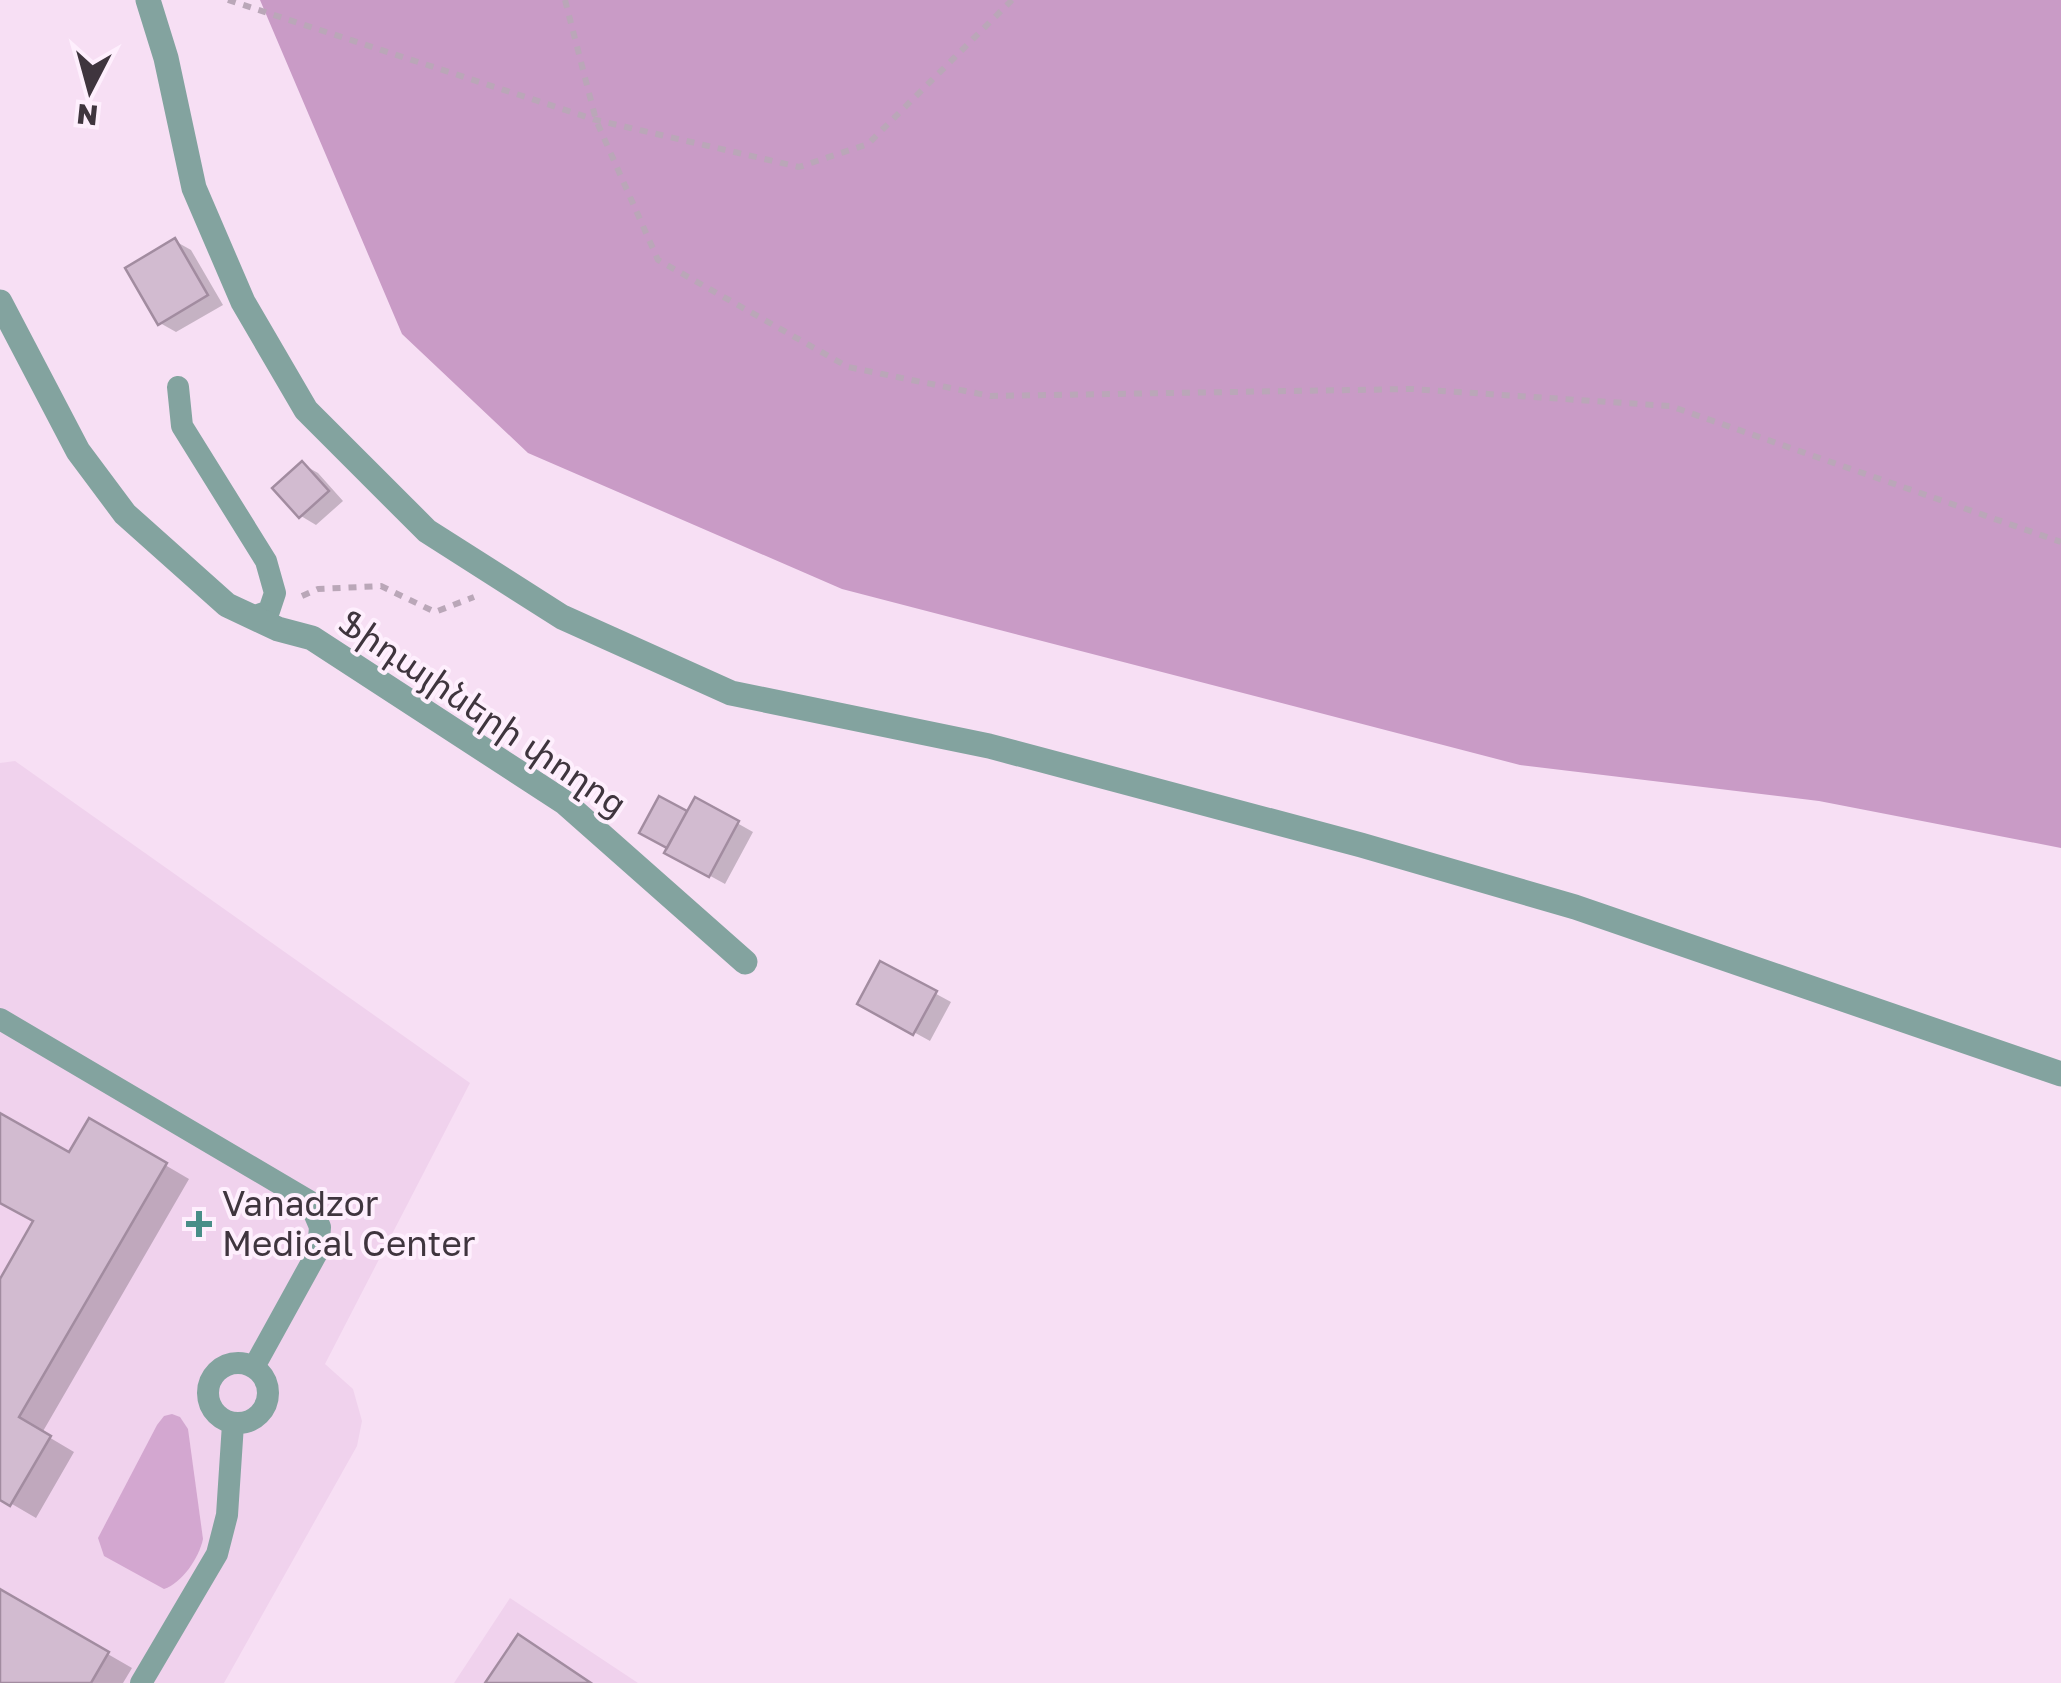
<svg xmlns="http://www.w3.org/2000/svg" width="2061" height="1683" font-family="'Golos Text','Noto Sans Armenian',sans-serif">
	<rect width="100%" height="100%" fill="#f7dff4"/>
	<path fill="#f0d2ed" d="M15 761 470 1083 325 1364 353 1389 362 1421 357 1446 224 1683H0V763Z
		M510 1598 638 1683H454Z"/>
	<path fill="#d3a7d0" d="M172 1414 180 1417 188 1429 203 1539C199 1558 182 1583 164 1589L104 1556 98 1538 157 1425 164 1416Z"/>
	<path fill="#c99bc6" d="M260 0H2061V848L1819 801 1520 765 842 589 528 453 402 334Z"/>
	<path fill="#0003" d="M175 241 191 250 223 305 176 332 160 323Z
		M302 464 318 473 343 501 316 525 301 516Z
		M660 799 688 814 696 800 753 832 725 884 683 861 670 847Z
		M881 964 951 1002 930 1041 861 1003Z
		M0 1116 70 1156 90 1121 189 1179 42 1433 74 1452 36 1518 0 1497V1284L36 1221 0 1200Z
		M0 1592 132 1668 123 1683H0Z"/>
	<path fill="#d2bbd0" stroke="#a28ca0" stroke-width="2.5" d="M175 238 208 295 158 325 125 268Z
		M302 461 329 491 299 518 272 488Z
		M659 796 687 811 667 848 639 833Z
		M695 797 739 821 709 877 664 853Z
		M880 961 937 991 913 1035 857 1004Z
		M0 1113 69 1152 89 1118 167 1163 19 1417 51 1436 10 1506 0 1500V1279L33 1221 0 1203Z
		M0 1589 109 1652 91 1683H0Z
		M518 1634 591 1683H485Z"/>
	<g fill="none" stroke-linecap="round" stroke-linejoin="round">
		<path stroke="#baa7b8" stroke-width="6" stroke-dasharray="8 8" stroke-linecap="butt" d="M228 0 596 120 799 167 868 144 1012 0
			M565 0 596 120 658 260 848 367 990 396 1412 389 1670 406 2061 542
			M302 596 318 589 381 586 435 612 474 597"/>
		<path stroke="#83a39f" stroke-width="22" d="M178 387 182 426 266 561 275 593 269 611 252 617
			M0 1019 309 1201 320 1227 318 1251 254 1367
			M208 1393a30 30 0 1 1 60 0a30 30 0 1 1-60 0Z
			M141 1683 217 1554 227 1515 233 1424"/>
		<path stroke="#83a39f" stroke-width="25" d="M148 0 166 58 194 188 243 302 306 410 427 531 562 617 731 693 989 746 1361 845 1575 907 2061 1074
			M0 302 78 451 125 514 227 605 278 629 312 638 564 802 745 962"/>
	</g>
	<path fill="#488e88" stroke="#feeffd" stroke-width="4" d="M194 1209h10v10h10v10h-10v10h-10v-10h-10v-10h10z"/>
	<g text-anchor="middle" stroke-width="8" stroke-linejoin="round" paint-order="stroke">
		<g font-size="35" fill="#3f353e" stroke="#feeffd">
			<text transform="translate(483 713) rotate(34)" y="12">Ֆիդայիների փողոց</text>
		</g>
		<g font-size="35" fill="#3f353e" stroke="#feeffd" text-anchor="start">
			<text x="222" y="1216">Vanadzor<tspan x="222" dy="40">Medical Center</tspan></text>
		</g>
	</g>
	<g transform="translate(90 90) rotate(186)" stroke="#feeffd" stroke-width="8" paint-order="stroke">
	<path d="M0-8L18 38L0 25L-18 38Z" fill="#3f353e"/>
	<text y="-15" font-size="28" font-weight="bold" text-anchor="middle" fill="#3f353e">N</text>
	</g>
</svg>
